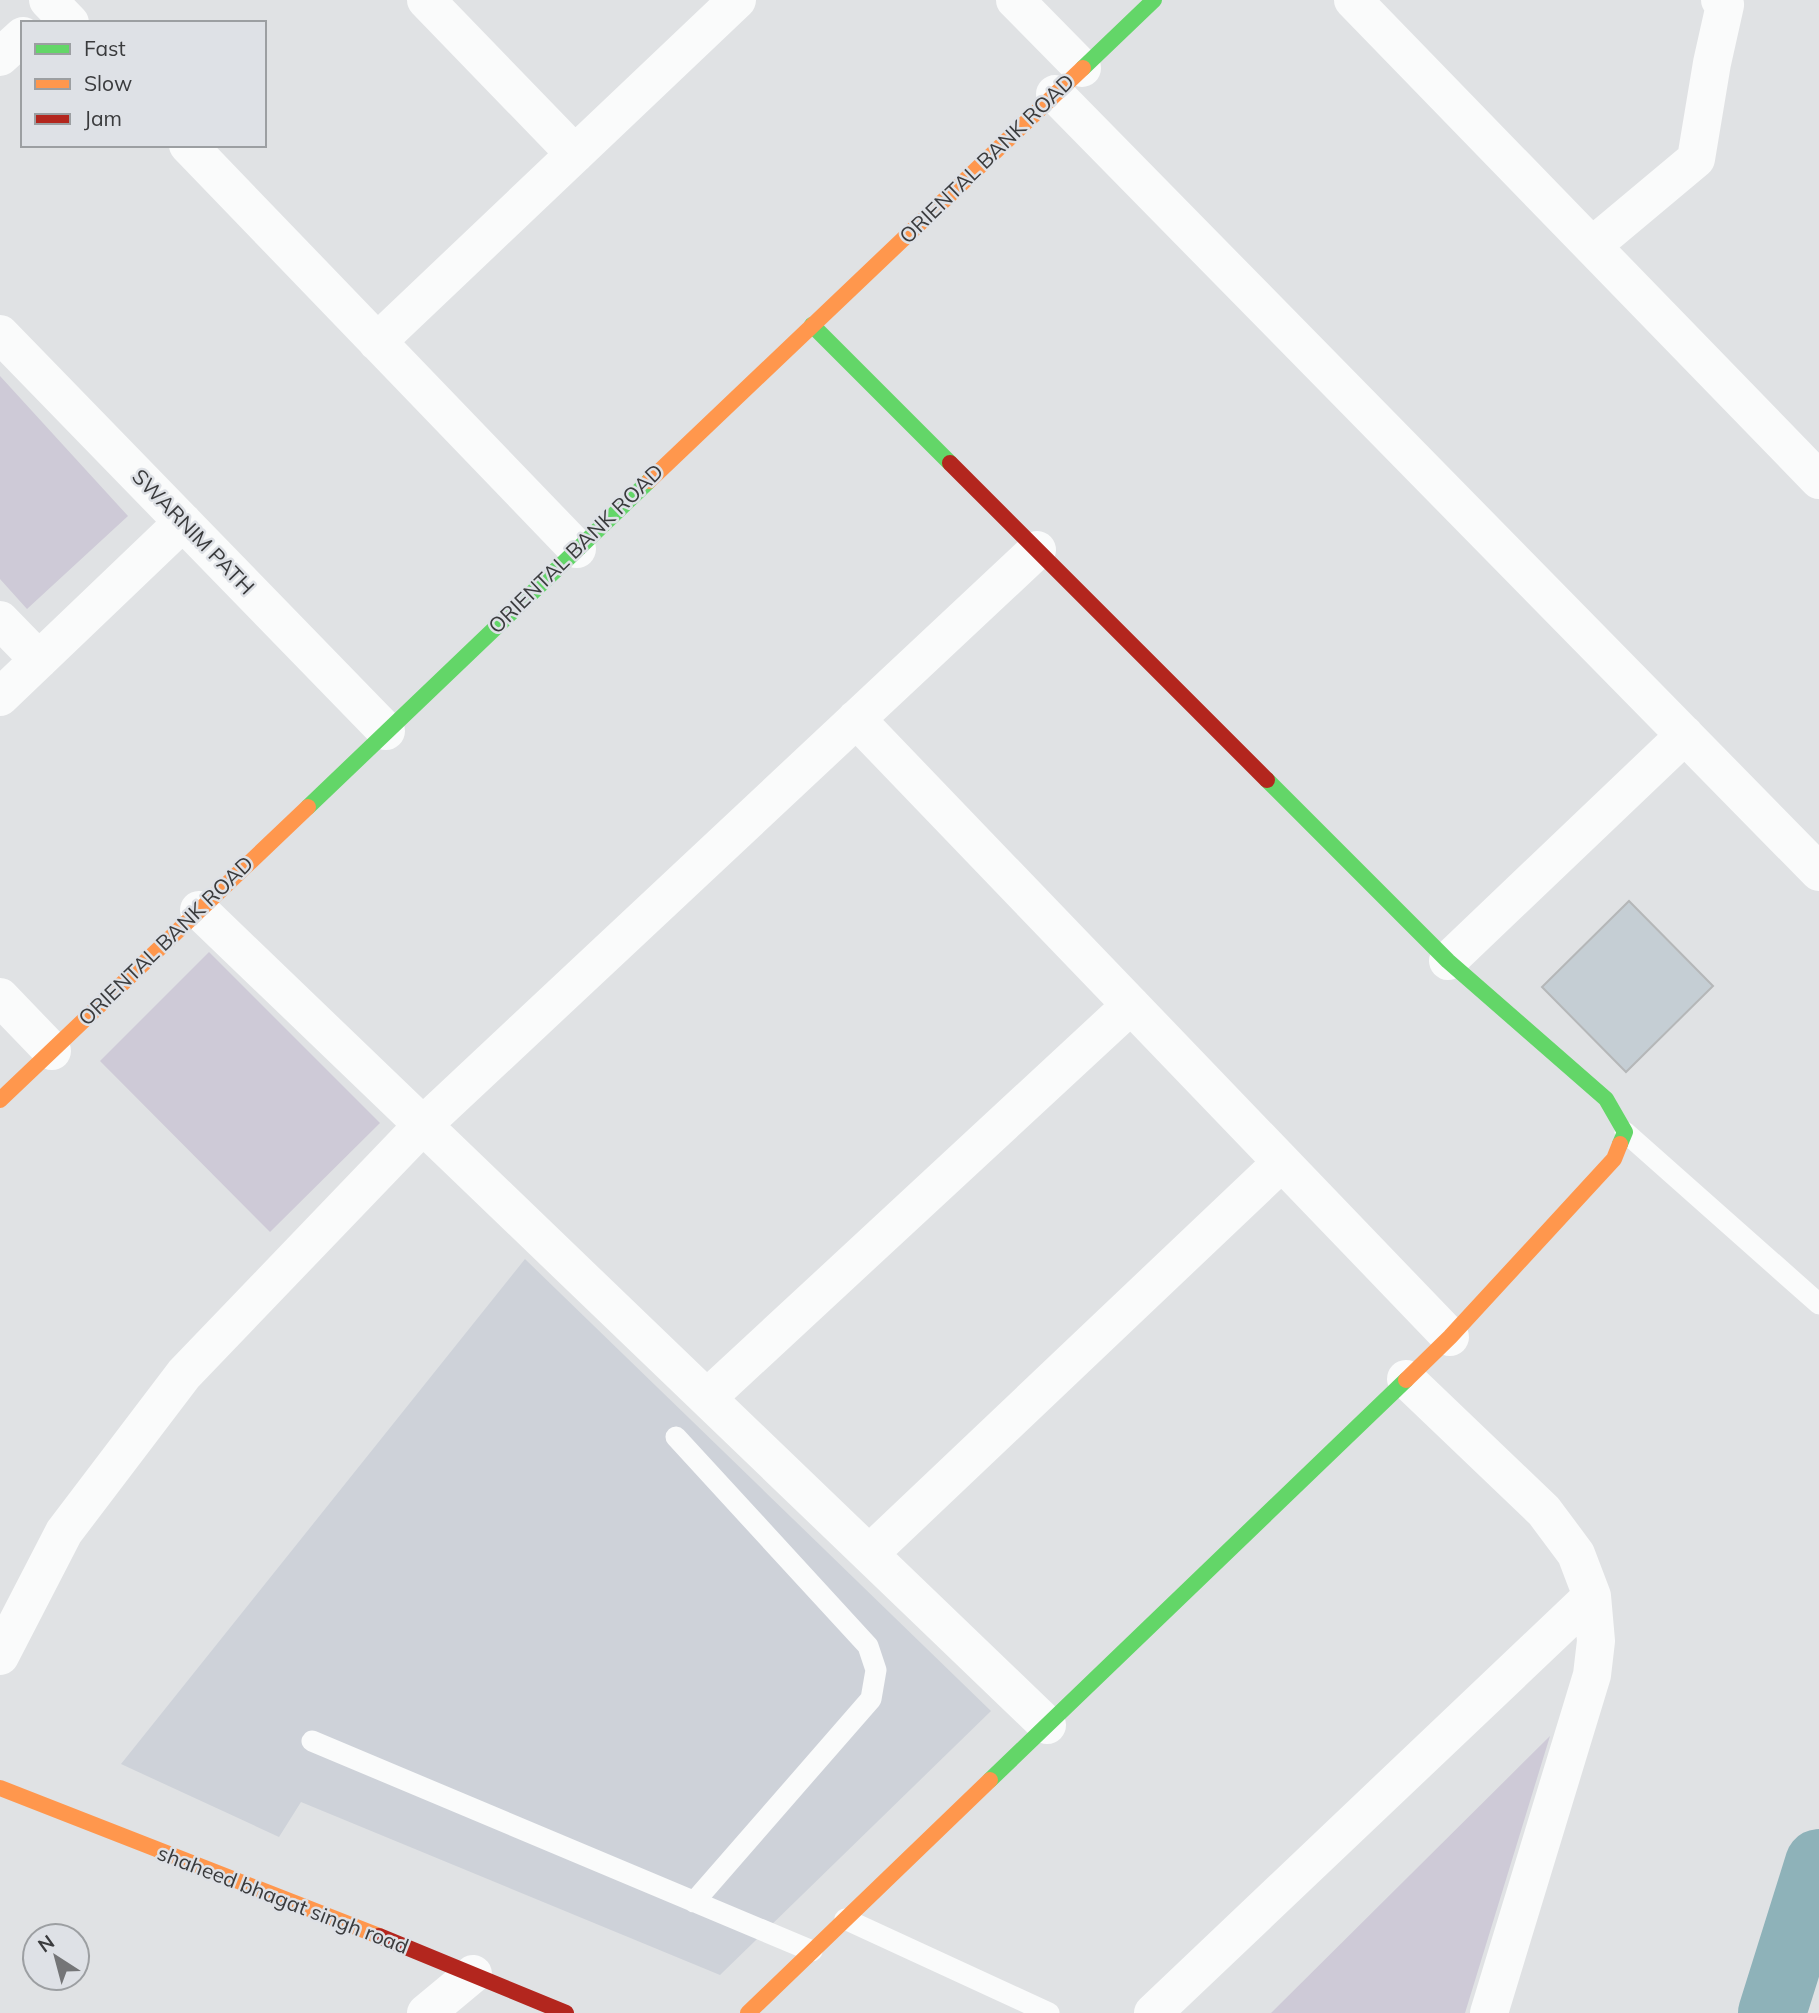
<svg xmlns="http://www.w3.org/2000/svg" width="1819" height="2013" font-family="Mulish,sans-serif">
	<rect width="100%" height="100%" fill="#e0e2e4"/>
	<path fill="#ced2d9" d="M525 1259 991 1711 720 1975 301 1802 279 1837 121 1764Z"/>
	<path fill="#cecad7" d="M0 376 128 516 27 609 0 579Z
		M209 952 380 1123 270 1232 100 1061Z
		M1550 1736 1465 2013H1271Z"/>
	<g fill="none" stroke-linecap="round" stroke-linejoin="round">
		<path stroke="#8eb2b9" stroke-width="68" d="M1772 2013 1819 1863"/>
	</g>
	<path fill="#c5ced4" stroke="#b5b7b8" stroke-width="2" d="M1629 901 1713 986 1626 1072 1542 987Z"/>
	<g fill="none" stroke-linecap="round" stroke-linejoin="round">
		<path stroke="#fafbfb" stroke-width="21" d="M1625 1132 1819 1304
			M676 1437 868 1646 876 1670 871 1699 694 1902
			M312 1741 812 1951
			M845 1919 1049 2013"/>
		<path stroke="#fafbfb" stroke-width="38" d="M48 0 70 23
			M426 0 575 154
			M1015 0 1082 68
			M1353 0 1819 480
			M0 57 23 36
			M1055 94 1819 872
			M188 145 577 549
			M1592 246 1696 159 1712 63 1725 5 1720 0
			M0 334 386 731
			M377 342 737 0
			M0 620 39 660
			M0 697 183 522
			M856 719 1450 1337
			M199 910 1047 1725
			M1448 961 1685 735
			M0 997 52 1051
			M1406 1379 1544 1511 1576 1554 1592 1596 1596 1641 1592 1675 1489 2013
			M707 1398 1131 1005
			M869 1554 1282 1162
			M0 1656 64 1532 184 1374 423 1125 1037 550
			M426 2013 473 1974
			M1153 2013 1592 1596"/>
		<path stroke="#63d668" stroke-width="16" d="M1083 68 1154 0
			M812 325 950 463
			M1267 780 1448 961 1606 1099 1625 1132 1620 1144
			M308 807 649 481
			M990 1780 1406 1380"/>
		<path stroke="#ff974d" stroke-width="16" d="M649 481 1083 68
			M0 1100 308 807
			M1406 1380 1450 1337 1614 1159 1620 1144
			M0 1788 379 1936
			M748 2013 990 1780"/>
		<path stroke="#b3261e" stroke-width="16" d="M950 463 1267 780
			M379 1936 566 2013"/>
	</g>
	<g text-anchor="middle" stroke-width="5" stroke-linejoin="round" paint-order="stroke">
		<g font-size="21" fill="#3a3b3d" stroke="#dee1e6">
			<text transform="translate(987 159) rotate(-44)" y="7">ORIENTAL BANK ROAD</text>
			<text transform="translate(193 532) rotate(46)" y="7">SWARNIM PATH</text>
			<text transform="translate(576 549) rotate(-44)" y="7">ORIENTAL BANK ROAD</text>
			<text transform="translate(166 941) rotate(-44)" y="7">ORIENTAL BANK ROAD</text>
			<text transform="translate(283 1900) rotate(21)" y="7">shaheed bhagat singh road</text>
		</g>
	</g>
	<rect x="21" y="21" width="245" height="126" fill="#dee1e6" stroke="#9c9fa2" stroke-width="2"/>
	<rect x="35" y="44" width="35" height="10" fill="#63d668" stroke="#9c9fa2" stroke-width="2"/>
	<text x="84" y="56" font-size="21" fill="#3a3b3d">Fast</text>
	<rect x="35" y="79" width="35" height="10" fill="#ff974d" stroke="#9c9fa2" stroke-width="2"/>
	<text x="84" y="91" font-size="21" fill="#3a3b3d">Slow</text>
	<rect x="35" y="114" width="35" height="10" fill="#b3261e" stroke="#9c9fa2" stroke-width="2"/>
	<text x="84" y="126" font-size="21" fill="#3a3b3d">Jam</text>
	<g transform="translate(56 1957) rotate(324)"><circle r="33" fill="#dee1e6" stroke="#9c9fa2" stroke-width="2"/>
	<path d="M0-5L12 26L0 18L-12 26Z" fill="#747577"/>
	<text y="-10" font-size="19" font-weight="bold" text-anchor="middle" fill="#3a3b3d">N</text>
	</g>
</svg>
